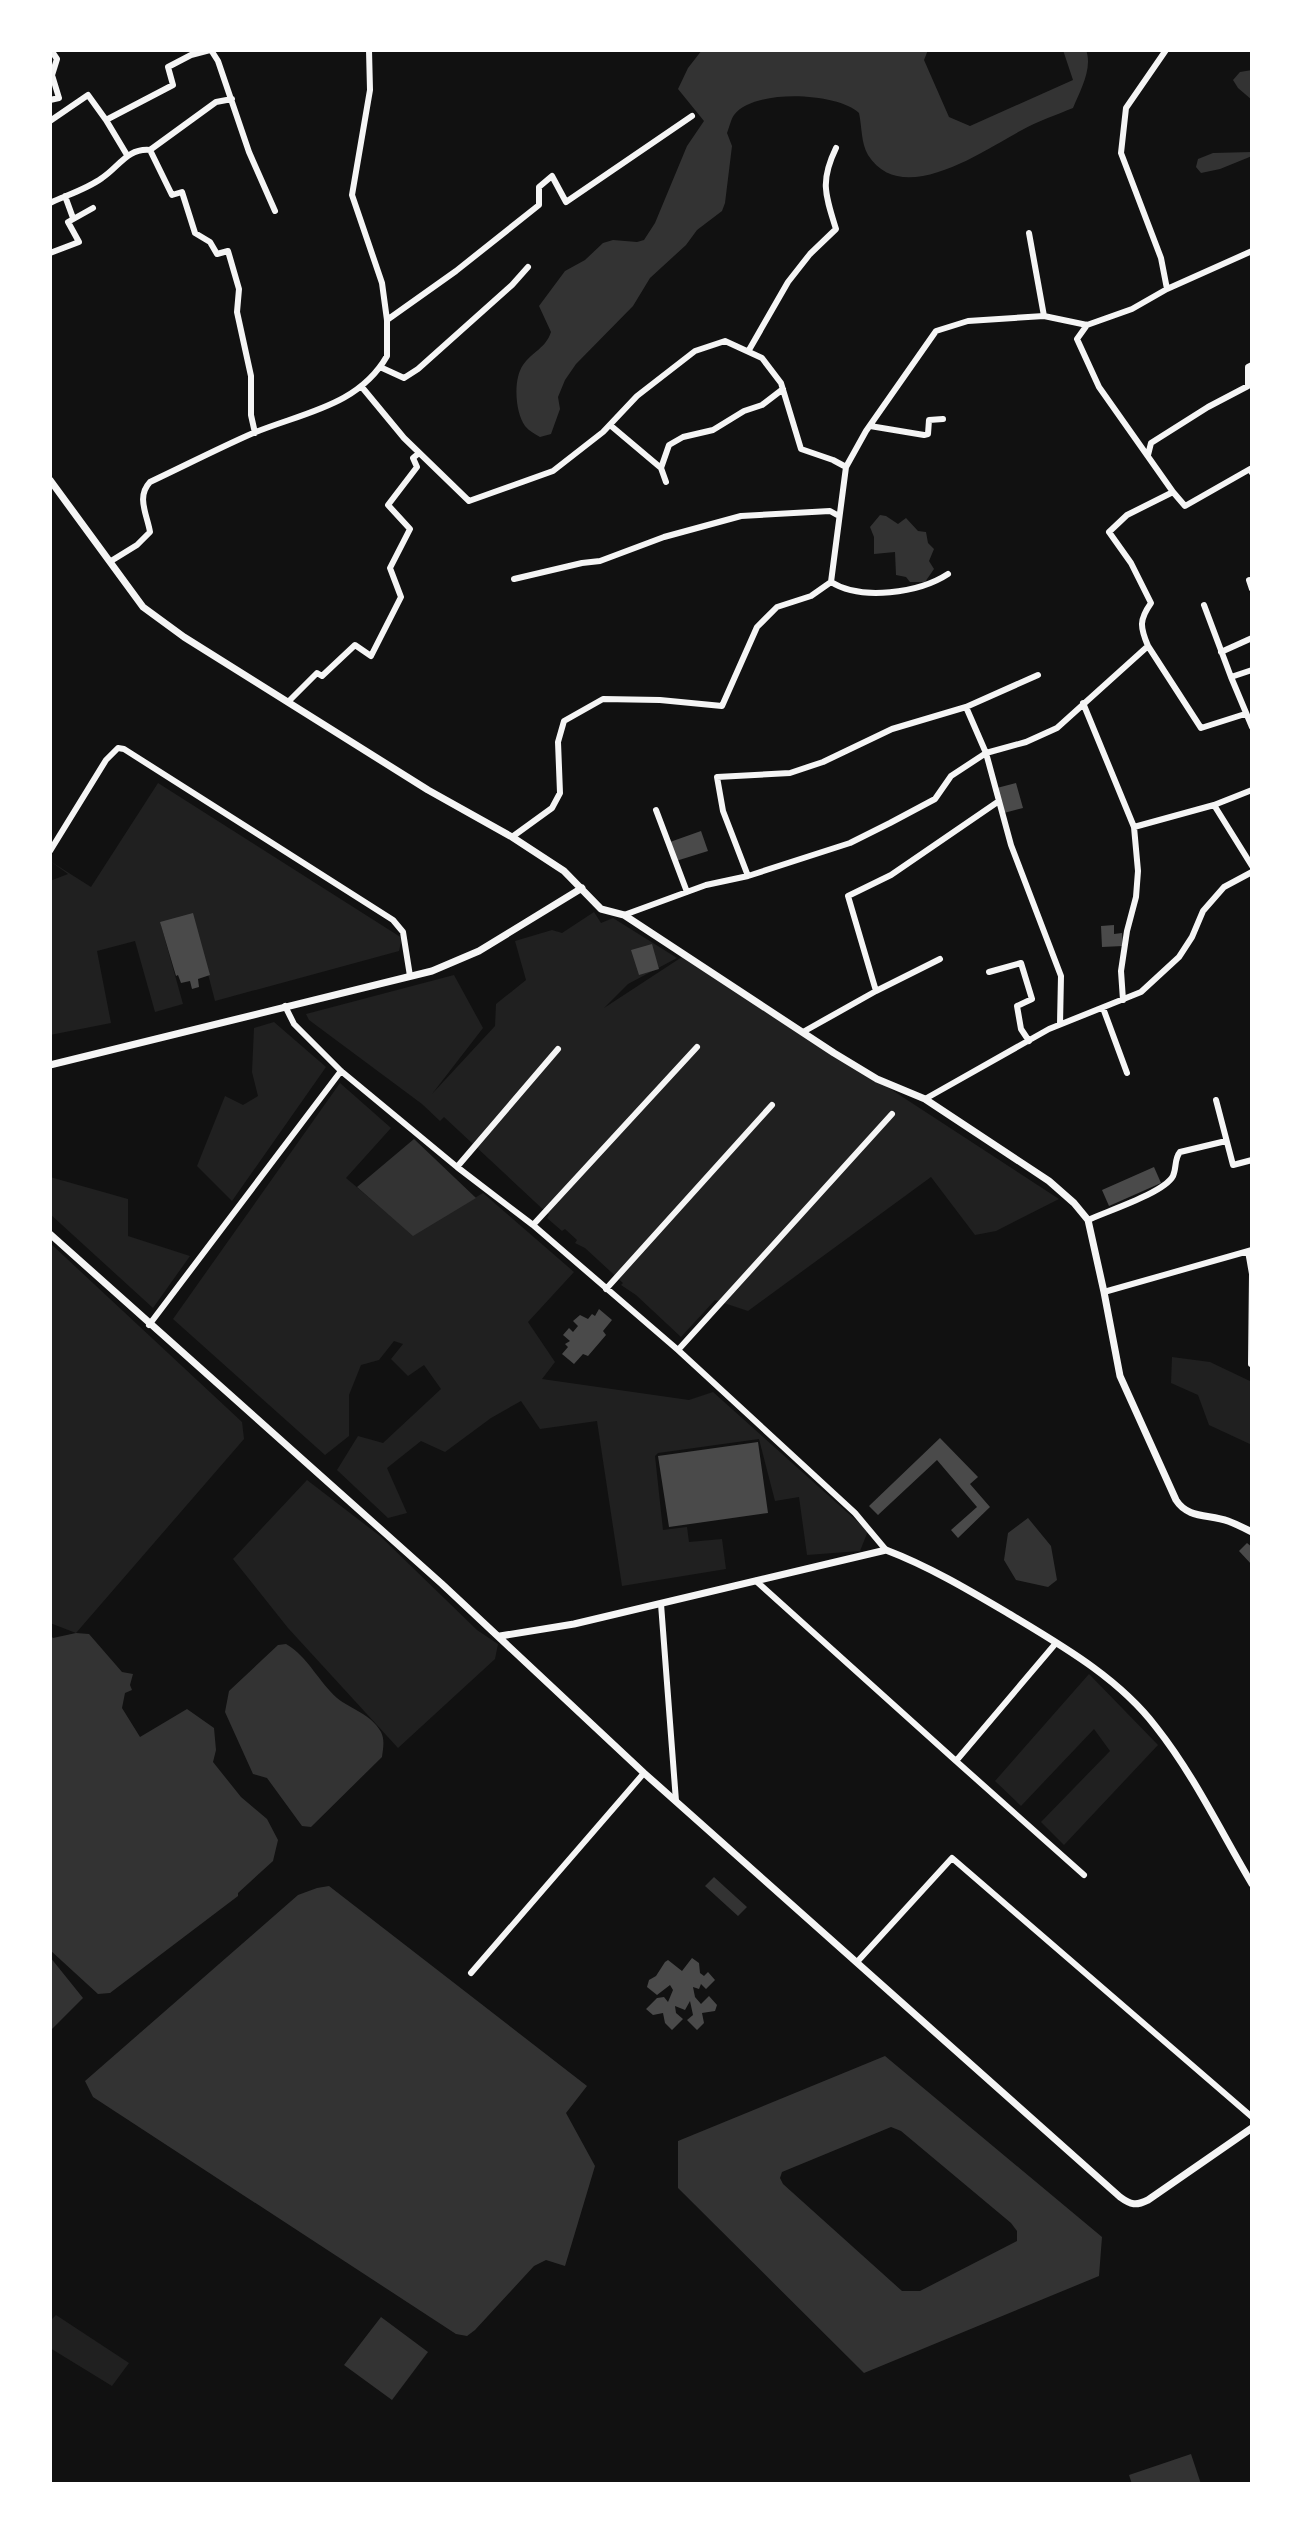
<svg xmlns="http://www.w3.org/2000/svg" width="1302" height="2534" font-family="'DM Sans',sans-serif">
	<rect width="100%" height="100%" fill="#111"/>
	<path fill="#202020" d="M158 783 402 938 399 951 215 1001 193 916 161 925 183 1004 155 1012 135 941 97 951 111 1023 50 1035V881L68 874 50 861 91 887Z
		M594 912 601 923 613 918 677 958 628 984 604 1008 685 955 1059 1199 996 1231 975 1235 931 1177 748 1311 715 1300 681 1337 636 1295 621 1285 623 1283 585 1248 575 1243 577 1240 565 1229 562 1231 547 1218 549 1215 444 1117 440 1121 422 1104 309 1020 306 1014 454 975 483 1028 432 1094 495 1026 496 1004 526 980 515 941 552 930 562 933Z
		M274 1022 326 1067 232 1201 197 1166 225 1096 243 1105 258 1096 252 1072 254 1028Z
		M340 1083 391 1128 346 1178 413 1235 483 1193 574 1272 528 1322 555 1362 542 1379 689 1400 713 1392 868 1531 860 1551 807 1555 799 1497 775 1501 759 1439 658 1453 655 1456 663 1530 687 1527 689 1542 722 1539 726 1569 622 1586 597 1421 540 1429 521 1401 491 1418 445 1452 421 1441 387 1468 407 1513 388 1518 337 1470 358 1436 383 1443 441 1389 424 1365 408 1376 391 1359 403 1344 394 1341 379 1360 361 1365 349 1395V1436L325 1455 173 1319Z
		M50 1177 128 1199V1236L190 1256 153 1308 50 1214Z
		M50 1243 242 1422 244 1439 76 1633 50 1623Z
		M1172 1357 1210 1362 1252 1382V1445L1209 1425 1198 1395 1171 1383Z
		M307 1480 380 1536 477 1630 498 1644 495 1659 398 1748 288 1628 233 1559Z
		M1089 1674 1158 1745 1064 1845 1041 1822 1110 1751 1094 1729 1021 1806 995 1781Z
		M56 2315 129 2363 112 2386 50 2348V2321Z"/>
	<path fill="#333" fill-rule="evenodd" d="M702 50H928L924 60 949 117 970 126 1073 80 1063 50H1086C1093 68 1080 91 1073 108 1056 115 1038 121 1022 130 984 150 902 209 868 155 861 143 862 127 859 113 838 93 755 88 734 115 731 119 729 128 727 133L732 146 725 203 722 211 697 230 686 245 650 278 633 306 576 364 565 380 558 397 560 409 551 434 540 437C535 434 529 431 525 426 515 412 513 379 523 365 532 352 546 348 551 332L539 306 565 271 585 260 603 243 613 240 637 242 644 240 655 223 687 146 704 121 678 89 688 68Z
		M1252 70V100L1238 88 1233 80 1240 72Z
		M1252 152V156L1220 169 1201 173 1196 167 1198 159 1213 153Z
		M880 515 886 516 898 524 906 518 918 531 926 532 928 543 934 549 929 561 934 569 925 582H910L906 577 896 575 895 552 874 554V537L870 527Z
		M414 1139 476 1198 413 1236 357 1187Z
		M1028 1518 1051 1546 1057 1580 1048 1587 1016 1580 1004 1560 1008 1533Z
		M76 1633 89 1634 122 1672 133 1674 130 1685 132 1690 125 1693 122 1708 140 1737 187 1709 214 1728 216 1750 213 1762 241 1797 267 1819 278 1840 273 1861 238 1893V1896L110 1993 98 1994 50 1950V1635L53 1638Z
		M286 1644C308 1657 318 1681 337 1698 352 1710 371 1714 381 1732 385 1740 383 1749 382 1757L311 1827 302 1826 267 1778 253 1774 225 1712 229 1691 278 1645Z
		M714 1877 747 1907 738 1916 705 1886Z
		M329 1886 587 2086 566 2113 595 2166 565 2266 546 2260 534 2266 475 2330 467 2336 456 2334 93 2097 85 2081 298 1895 317 1888Z
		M50 1957 83 1998 50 2031Z
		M885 2056 1102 2237 1099 2276 864 2373 678 2188V2141ZM891 2127 901 2131 1011 2223 1017 2231V2241L920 2291H902L783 2184 780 2178 782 2172Z
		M381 2317 428 2352 392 2400 344 2365Z
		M1191 2454 1201 2484H1132L1129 2475Z"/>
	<path fill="#4a4a4a" d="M1016 783 1023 808 1000 814 993 789Z
		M701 831 708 851 676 861 670 842Z
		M193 913 210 975 198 979 199 987 192 989 190 981 181 983 178 975 176 976 160 922Z
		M1114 925V934L1122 933 1123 946 1102 947 1101 926Z
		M652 944 659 969 639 975 631 950Z
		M1154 1167 1161 1183 1109 1206 1102 1190Z
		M599 1309 612 1320 603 1331 606 1335 588 1356 583 1354 574 1364 562 1354 568 1347 565 1344 570 1341 563 1335 569 1328 573 1332 578 1326 573 1321 580 1315 588 1319 592 1314 595 1316Z
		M940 1438 978 1477 970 1484 990 1507 958 1538 951 1530 977 1507 937 1460 878 1515 869 1506Z
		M758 1442 768 1513 669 1527 658 1456Z
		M1247 1543 1252 1547V1565L1239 1551Z
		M692 1958 699 1963 700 1973 704 1976 708 1972 715 1980 706 1989 701 1984 699 1989 693 1987 695 1997 701 2004 709 1996 717 2005 715 2011 702 2013 704 2023 697 2030 687 2020 693 2015 690 2001 685 2010 675 2006 676 2013 683 2019 672 2030 665 2023 663 2013 653 2015 646 2009 657 1998 664 1997 668 2002 673 1990 670 1985 657 1995 647 1987 649 1980 656 1976 665 1962 668 1960 682 1971Z"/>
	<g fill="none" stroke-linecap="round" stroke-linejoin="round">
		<path stroke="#f5f5f5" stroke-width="6" d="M211 50 218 61 249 152 275 211
			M50 100 59 98 52 75 57 59 51 50
			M106 120 127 155
			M50 121 88 95 106 120 173 85 168 67 191 55 210 50
			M150 150 172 195 182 192 195 233 210 242 217 254 228 251 239 289 237 312 251 376V415L255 433
			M65 196 73 218
			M50 203C67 195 87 189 102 178 119 167 127 148 150 150L216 102 232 99
			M1029 233 1044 316
			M50 253 79 242 68 222 93 208
			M1167 289 1252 251
			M387 320 456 271 539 205V187L552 176 566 202 692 116
			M1087 325 1077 339 1099 387 1173 492
			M749 350 788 282 810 254 836 229C825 194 820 181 836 148
			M380 367 404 378 418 369 512 285 528 267
			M361 386 404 438 469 501 553 471 603 432 637 396 695 351 725 341 762 358 781 383 801 449 833 460 846 467
			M610 425 661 468
			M870 426 924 435 928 434 929 420 943 419
			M1148 455 1151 443 1208 407 1248 386V367L1252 365
			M666 482 661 468 669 445 683 437 713 430 744 411 762 405 783 389
			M111 561 137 545 150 532C147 514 136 497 150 482 184 466 217 449 251 434 300 413 358 407 387 356V320L382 283 352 195 370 90 369 50
			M514 579 582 563 600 561 664 537 741 516 830 511 839 516
			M1249 580 1252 589
			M831 582 846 467 866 431 936 331 968 321 1044 316 1087 325 1132 309 1167 289 1161 258 1121 153 1126 108 1166 50
			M831 582C861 601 919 593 948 574
			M1204 605 1231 677
			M1148 646 1201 728 1245 714
			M1221 652 1252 638
			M1252 670 1231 677 1252 727
			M288 702 317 673 322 676 355 645 371 656 401 597 390 568 410 529 388 505 417 467 413 458 419 453
			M1083 703 1134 827 1214 805
			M966 707 1038 675
			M1252 790 1214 805 1252 866
			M656 810 687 892
			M512 837 552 808 560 793 558 742 564 721 603 699 660 700 722 706 757 627 777 607 811 596 831 582
			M50 851 106 760 118 748 124 749 393 920 403 932 410 976
			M748 876 723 811 717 777 790 773 823 762 892 729 966 707 986 753 1011 845 1061 976 1060 1024
			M624 915 706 885 748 876 850 843 890 823 935 799 951 776 986 753 1026 742 1057 728 1148 646C1140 627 1139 620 1151 603L1131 563 1109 532 1127 515 1173 492 1185 506 1250 469 1252 473
			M989 972 1021 963 1032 999 1017 1006 1021 1029 1029 1041
			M876 991 940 959
			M1123 1000 1121 971 1127 931 1136 897 1138 871 1134 827
			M285 1006 294 1024 341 1071 457 1167 533 1225 678 1350 855 1513 886 1550
			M1103 1008 1127 1073
			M803 1032 876 991 848 896 891 875 999 801
			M925 1099 1049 1029 1141 992 1179 957 1192 937 1203 911 1224 887 1252 872
			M1216 1100 1233 1165 1252 1160
			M457 1167 558 1049
			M1088 1220C1107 1211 1164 1193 1173 1176 1177 1167 1174 1159 1180 1152L1226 1141
			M533 1225 697 1047
			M1248 1251 1252 1274 1251 1364
			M606 1289 772 1105
			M1104 1292 1252 1250
			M149 1325 341 1071
			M678 1350 892 1114
			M756 1581 956 1761 1056 1643
			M661 1604 676 1801
			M956 1761 1084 1875
			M857 1962 952 1858 1252 2117
			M471 1973 644 1773"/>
		<path stroke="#f5f5f5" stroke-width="7" d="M50 480 143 607 184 637 428 790 512 837 564 871 601 909 624 915 834 1053 877 1079 925 1099 1049 1181 1074 1203 1088 1220 1104 1292 1120 1376 1176 1500C1188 1519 1209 1514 1228 1521 1236 1524 1244 1528 1252 1532
			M50 1065 432 971 479 951 582 888
			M50 1234 442 1584 644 1773 1120 2197C1131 2205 1136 2206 1148 2200L1252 2128
			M500 1636 574 1624 886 1550C928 1566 967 1589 1006 1612 1059 1644 1118 1677 1156 1727 1194 1775 1221 1832 1252 1884"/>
	</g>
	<rect width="1302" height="2534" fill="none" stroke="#ffffff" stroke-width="104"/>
</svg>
